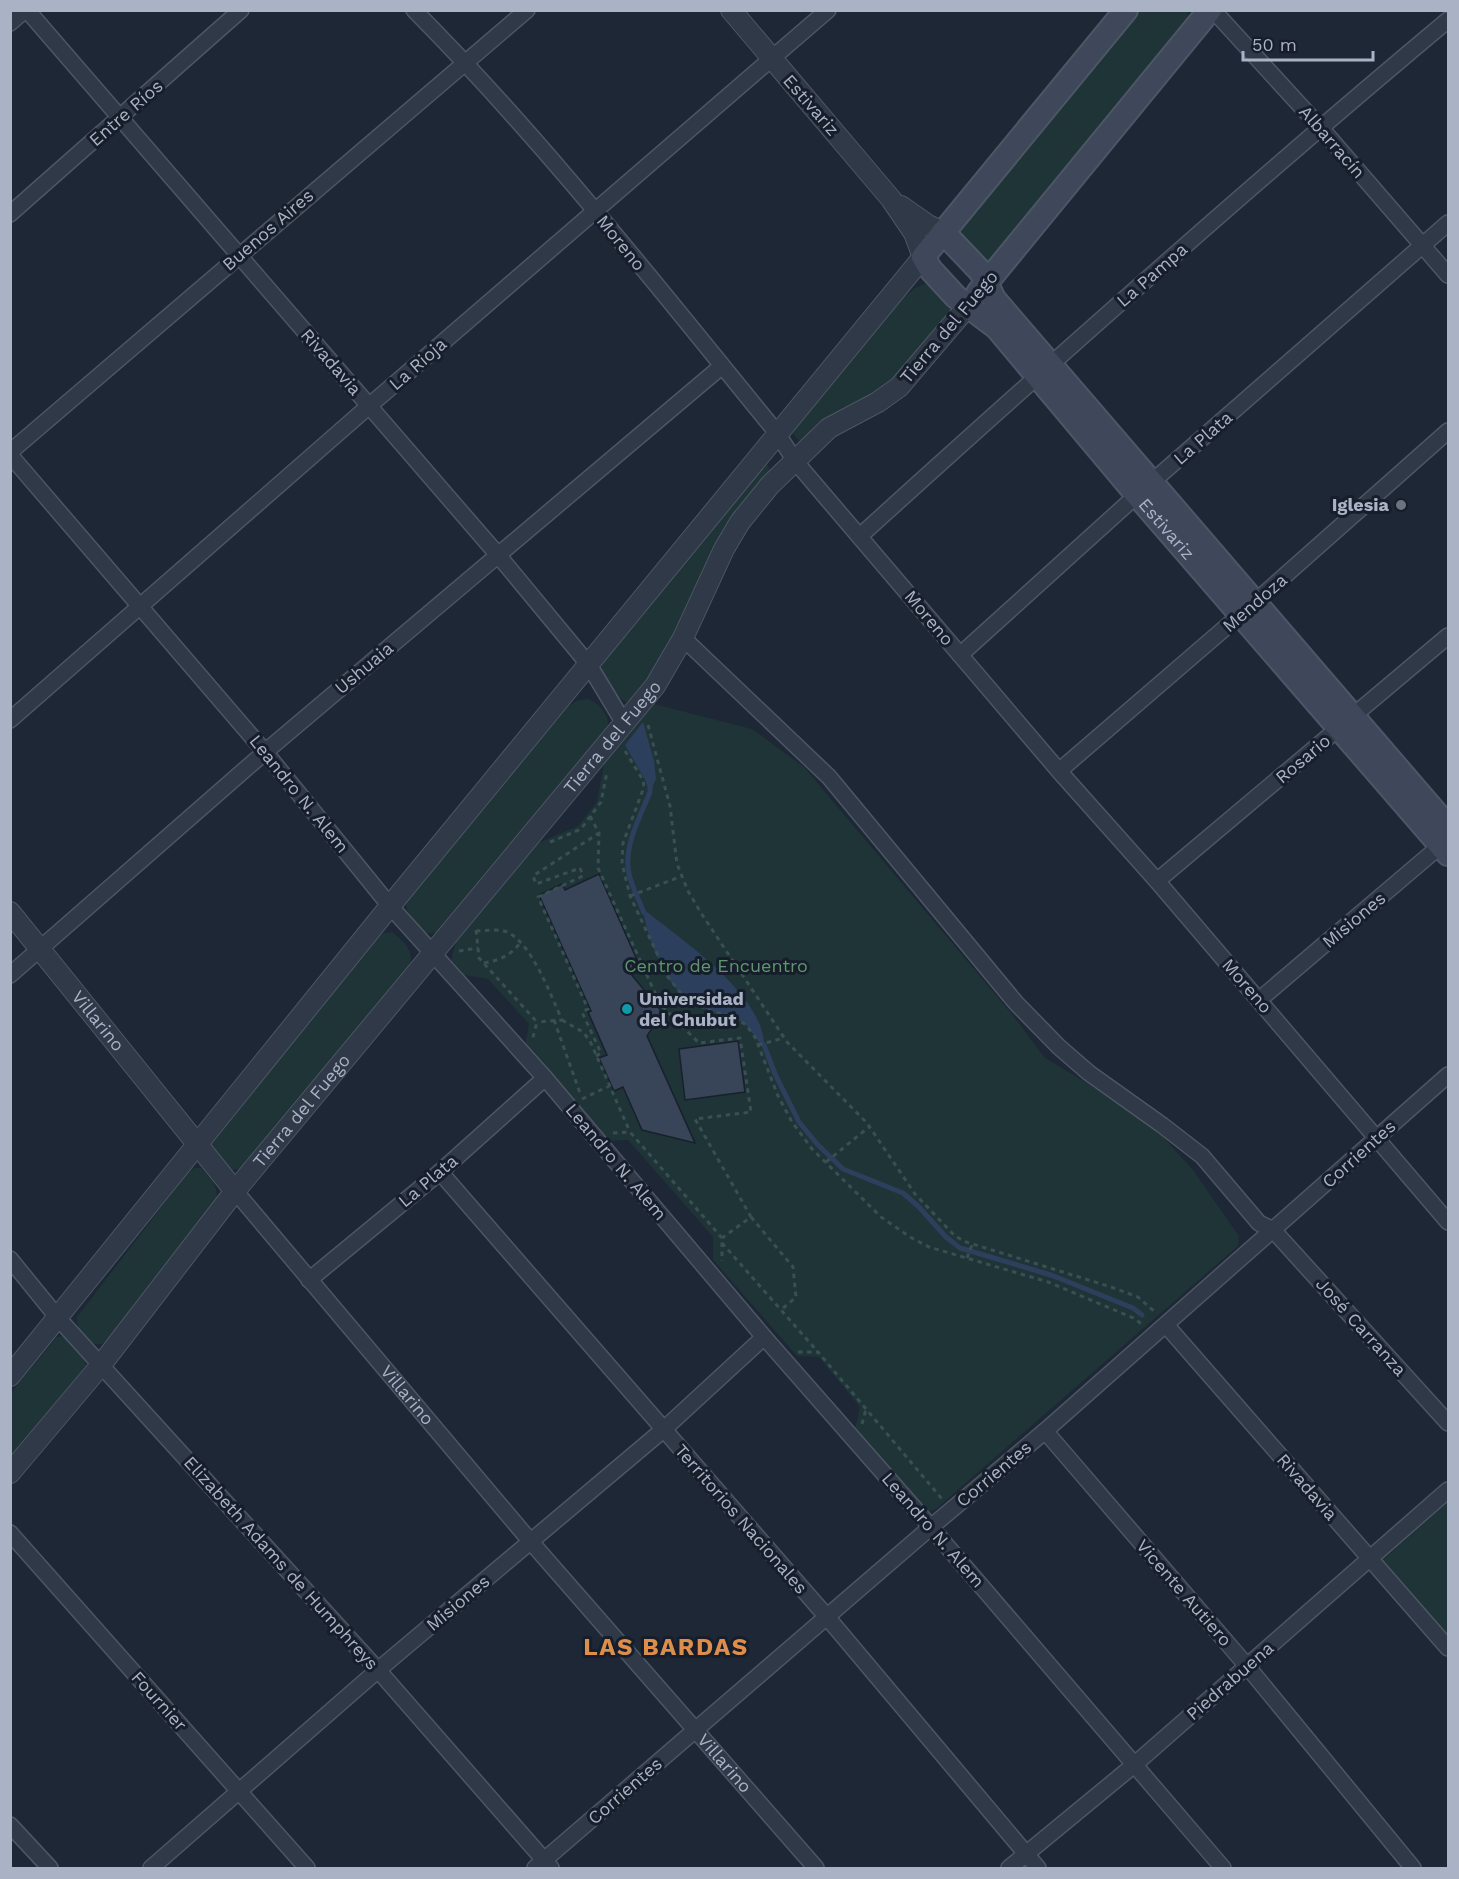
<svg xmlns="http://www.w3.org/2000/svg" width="1459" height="1879" font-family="'Work Sans',sans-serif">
	<rect width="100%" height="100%" fill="#1d2736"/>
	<path fill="#1f3437" d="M1136 11H1187L1189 20 999 254 988 263 957 234 961 223Z
		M927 283 938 285 953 305V313C930 339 909 366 882 387 857 407 826 421 800 441L792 433 894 306 915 288Z
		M766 463 770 469 737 511 662 659 636 697 626 702C612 694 598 680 602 664Z
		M587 699C597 701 609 714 608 725 608 725 605 733 605 734L441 931C423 941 405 917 406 900L568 707 576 701Z
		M654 704 752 729 804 767 1011 1013 1045 1058 1087 1083 1146 1122 1165 1139 1193 1170 1239 1236 1238 1246 936 1509 929 1512 925 1511 855 1429 860 1407 819 1357 797 1356 713 1260V1237L628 1140 609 1141 525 1044 529 1024 488 979 464 975 451 960 456 941 538 843 578 826 597 802 604 763Z
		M392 932C406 943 415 951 409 969L245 1168 232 1170C221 1163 209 1155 209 1140L376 938 384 933Z
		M194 1168H201C212 1180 220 1187 215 1204L108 1340 101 1344H94C86 1336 76 1329 77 1317L187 1174Z
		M63 1336C72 1346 88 1356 86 1371L11 1459V1393L57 1337Z
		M1448 1502V1639L1381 1562Z"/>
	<path fill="#2c405d" d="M643 722 654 761 656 779 650 792 644 778 625 745Z
		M643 909C680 938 740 979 759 1023 763 1032 764 1042 766 1051 759 1043 753 1033 746 1025 735 1015 720 1016 708 1010 698 1006 688 1000 680 993 662 975 646 934 643 909Z"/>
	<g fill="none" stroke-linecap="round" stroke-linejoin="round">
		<path stroke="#2c405d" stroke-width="5" d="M644 913C639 900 632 887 629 874 623 847 640 817 650 792V785
			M764 1045 775 1074 799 1122 818 1145 843 1169 903 1193 918 1206 946 1237 960 1248 1051 1275 1133 1308 1142 1315"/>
	</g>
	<path fill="#384558" stroke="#18202d" stroke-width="1.5" d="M599 874 641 969 631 974 662 1012 647 1036 695 1143 642 1130 623 1087 614 1091 599 1058 607 1055 588 1012 591 1011 539 895 562 884 565 890Z
		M738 1041 745 1092 685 1100 679 1049Z"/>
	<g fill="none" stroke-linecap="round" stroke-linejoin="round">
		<defs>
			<g id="minor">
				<path d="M27 10 498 555 589 665 624 723"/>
				<path d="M414 10C545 142 660 290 777 433L795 461 1059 771 1157 881 1448 1222"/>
				<path d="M1213 10 1320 127 1448 275"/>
				<path d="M10 23 25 10"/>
				<path d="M10 214 241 10"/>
				<path d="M10 452 527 10"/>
				<path d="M10 455 265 752 390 906 545 1078 764 1337 922 1517 1223 1868"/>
				<path d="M860 536C1053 361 1248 187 1448 20"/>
				<path d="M683 638 829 777 1016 1003 1059 1047 1089 1073 1162 1125 1202 1156 1259 1223 1273 1230 1448 1423"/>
				<path d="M960 655 1137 495 1448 223"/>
				<path d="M10 720 369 406 828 10"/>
				<path d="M1059 771 1254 603 1448 431"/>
				<path d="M1157 881 1448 636"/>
				<path d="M10 975 265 752 722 366"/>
				<path d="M1259 1000 1446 841"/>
				<path d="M440 1172 827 1617 1038 1868"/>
				<path id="s1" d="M235 1191 531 1542 816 1868"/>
				<path d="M10 1259 58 1318 378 1670 551 1868"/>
				<path d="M309 1280 440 1172 545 1078"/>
				<path d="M1166 1325 1448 1648"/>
				<path d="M1045 1431 1247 1666 1413 1868"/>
				<path d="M10 1533 307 1868"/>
				<path d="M10 1825 50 1868"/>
				<path d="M151 1868 378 1670 663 1430 764 1337"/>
				<path d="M535 1868 931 1527 1045 1431 1448 1075"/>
				<path d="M1009 1868 1134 1765 1448 1490"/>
			</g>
			<g id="tertiary">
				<path d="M901 206 928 225 943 232"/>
				<path id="s2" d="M10 912 235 1191"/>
				<path d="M10 1376 390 906 923 257 914 233 891 199 731 10"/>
				<path id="s3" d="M10 1473 101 1365 235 1191 655 686 683 638 724 549 740 522 770 485 829 428 878 402 899 387 968 306"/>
			</g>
			<g id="secondary">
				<path id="s4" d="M1126 10 923 257 931 270 956 297 997 328 1137 495 1448 854"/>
				<path d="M943 232 981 272 994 299 1006 313 1448 827"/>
				<path d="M978 293 1210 10"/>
			</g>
		</defs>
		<use href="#minor" stroke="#4d5665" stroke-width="18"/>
		<use href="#tertiary" stroke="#4d5665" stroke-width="22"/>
		<use href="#secondary" stroke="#4d5665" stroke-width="26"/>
		<path stroke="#395052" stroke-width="3" stroke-dasharray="4.5 4.5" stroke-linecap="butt" d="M648 725 670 806 677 864 688 891 701 913 787 1042 867 1123 915 1194 954 1235 963 1241 1111 1287 1138 1297 1156 1313
			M625 751 643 780 644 787 623 843 622 863 630 896 668 977 680 992 696 1004 711 1011 734 1017 746 1025 755 1037 778 1096 792 1122 812 1149 881 1217 910 1237 929 1247 1048 1282 1136 1319 1143 1326
			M590 816 599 833 598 868 660 1004 699 1043 740 1038 751 1112 695 1119 751 1217 722 1238
			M550 842 581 829 601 802 607 772
			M630 896 682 876
			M476 930 479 958 537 1022 532 1041
			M476 931C484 931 496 929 504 931 530 938 551 996 562 1020L537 1022
			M459 951 478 948
			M484 963C500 960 510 956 521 942
			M554 1020 580 1093
			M562 1020 583 1032 590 1041 630 1132
			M758 1045 784 1038
			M596 1056 601 1053 582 1012 588 1009 538 897 583 876 580 868 536 884 533 876 599 833
			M582 1099 609 1086
			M613 1133 630 1132 722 1238V1261
			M826 1162 869 1127
			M751 1217 793 1267 796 1297 781 1310
			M722 1243 818 1352
			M967 1258 972 1245
			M798 1352H818L942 1499
			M862 1424 866 1409"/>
		<use href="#minor" stroke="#303947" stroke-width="15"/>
		<use href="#tertiary" stroke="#303947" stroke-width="20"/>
		<use href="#secondary" stroke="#3e485a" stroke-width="22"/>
	</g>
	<circle fill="#6b7280" stroke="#161e2b" stroke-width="2" cx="1401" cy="505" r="6"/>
	<circle fill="#0f9aa8" stroke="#161e2b" stroke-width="2" cx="627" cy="1009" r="6"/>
	<g text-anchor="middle" stroke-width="6" stroke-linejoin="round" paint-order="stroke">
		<g font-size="18" fill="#a9b3c5" stroke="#161e2b">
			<text transform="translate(811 105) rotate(49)" y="6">Estivariz</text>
			<text transform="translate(126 113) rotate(-41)" y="6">Entre Ríos</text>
			<text transform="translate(1332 142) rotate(49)" y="6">Albarracín</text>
			<text transform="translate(268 230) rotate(-41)" y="6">Buenos Aires</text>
			<text transform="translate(621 243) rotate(51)" y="6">Moreno</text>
			<text transform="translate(1152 275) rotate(-41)" y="6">La Pampa</text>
			<text transform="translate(949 327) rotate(-50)" y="6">Tierra del Fuego</text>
			<text transform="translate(331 362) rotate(49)" y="6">Rivadavia</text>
			<text transform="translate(418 364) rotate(-41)" y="6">La Rioja</text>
			<text transform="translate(1203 438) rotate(-41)" y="6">La Plata</text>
			<text dy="6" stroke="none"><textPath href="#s4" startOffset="686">Estivariz</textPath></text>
			<text transform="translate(1255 603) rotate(-41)" y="6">Mendoza</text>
			<text transform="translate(929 618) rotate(50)" y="6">Moreno</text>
			<text transform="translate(364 668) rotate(-40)" y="6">Ushuaia</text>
			<text dy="6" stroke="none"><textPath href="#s3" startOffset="951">Tierra del Fuego</textPath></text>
			<text transform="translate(1303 759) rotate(-40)" y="6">Rosario</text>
			<text transform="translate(299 794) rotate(51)" y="6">Leandro N. Alem</text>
			<text transform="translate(1354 920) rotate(-40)" y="6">Misiones</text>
			<text transform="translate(1247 986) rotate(49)" y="6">Moreno</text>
			<text dy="6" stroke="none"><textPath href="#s2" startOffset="140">Villarino</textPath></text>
			<text dy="6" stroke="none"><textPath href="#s3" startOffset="465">Tierra del Fuego</textPath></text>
			<text transform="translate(1359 1154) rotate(-42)" y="6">Corrientes</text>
			<text transform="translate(616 1162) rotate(50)" y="6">Leandro N. Alem</text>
			<text transform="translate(428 1181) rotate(-40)" y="6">La Plata</text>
			<text transform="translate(1361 1327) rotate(48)" y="6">José Carranza</text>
			<text dy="6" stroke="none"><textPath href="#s1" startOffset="267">Villarino</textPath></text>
			<text transform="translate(994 1474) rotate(-40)" y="6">Corrientes</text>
			<text transform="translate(1307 1487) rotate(49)" y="6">Rivadavia</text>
			<text transform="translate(741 1519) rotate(49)" y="6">Territorios Nacionales</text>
			<text transform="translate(933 1530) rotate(49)" y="6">Leandro N. Alem</text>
			<text transform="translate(281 1563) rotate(48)" y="6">Elizabeth Adams de Humphreys</text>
			<text transform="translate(1184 1593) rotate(49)" y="6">Vicente Autiero</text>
			<text transform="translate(458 1603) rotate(-40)" y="6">Misiones</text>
			<text transform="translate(1230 1681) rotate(-41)" y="6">Piedrabuena</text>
			<text transform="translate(159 1701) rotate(48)" y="6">Fournier</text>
			<text dy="6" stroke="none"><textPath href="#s1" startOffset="753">Villarino</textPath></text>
			<text transform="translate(625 1791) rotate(-41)" y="6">Corrientes</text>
		</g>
		<g font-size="18" font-weight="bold" fill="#a9b3c5" stroke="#161e2b" text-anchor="end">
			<text x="1389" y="511">Iglesia</text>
			<text x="639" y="1005" text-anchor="start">Universidad<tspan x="639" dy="21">del Chubut</tspan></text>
		</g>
		<g font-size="18" fill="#60966d" stroke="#161e2b">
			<text x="716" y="972">Centro de Encuentro</text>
		</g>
		<g font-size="24" font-weight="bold" letter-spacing="1.5" fill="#dc8e4d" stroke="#161e2b">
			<text x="666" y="1655">LAS BARDAS</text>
		</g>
	</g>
	<rect width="1459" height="1879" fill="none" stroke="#a9b3c5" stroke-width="24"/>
	<path d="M1243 51v9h130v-9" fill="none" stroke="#a9b3c5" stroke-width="3"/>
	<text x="1252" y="51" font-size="18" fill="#a9b3c5" stroke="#161e2b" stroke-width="4.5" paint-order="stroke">50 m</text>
</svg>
